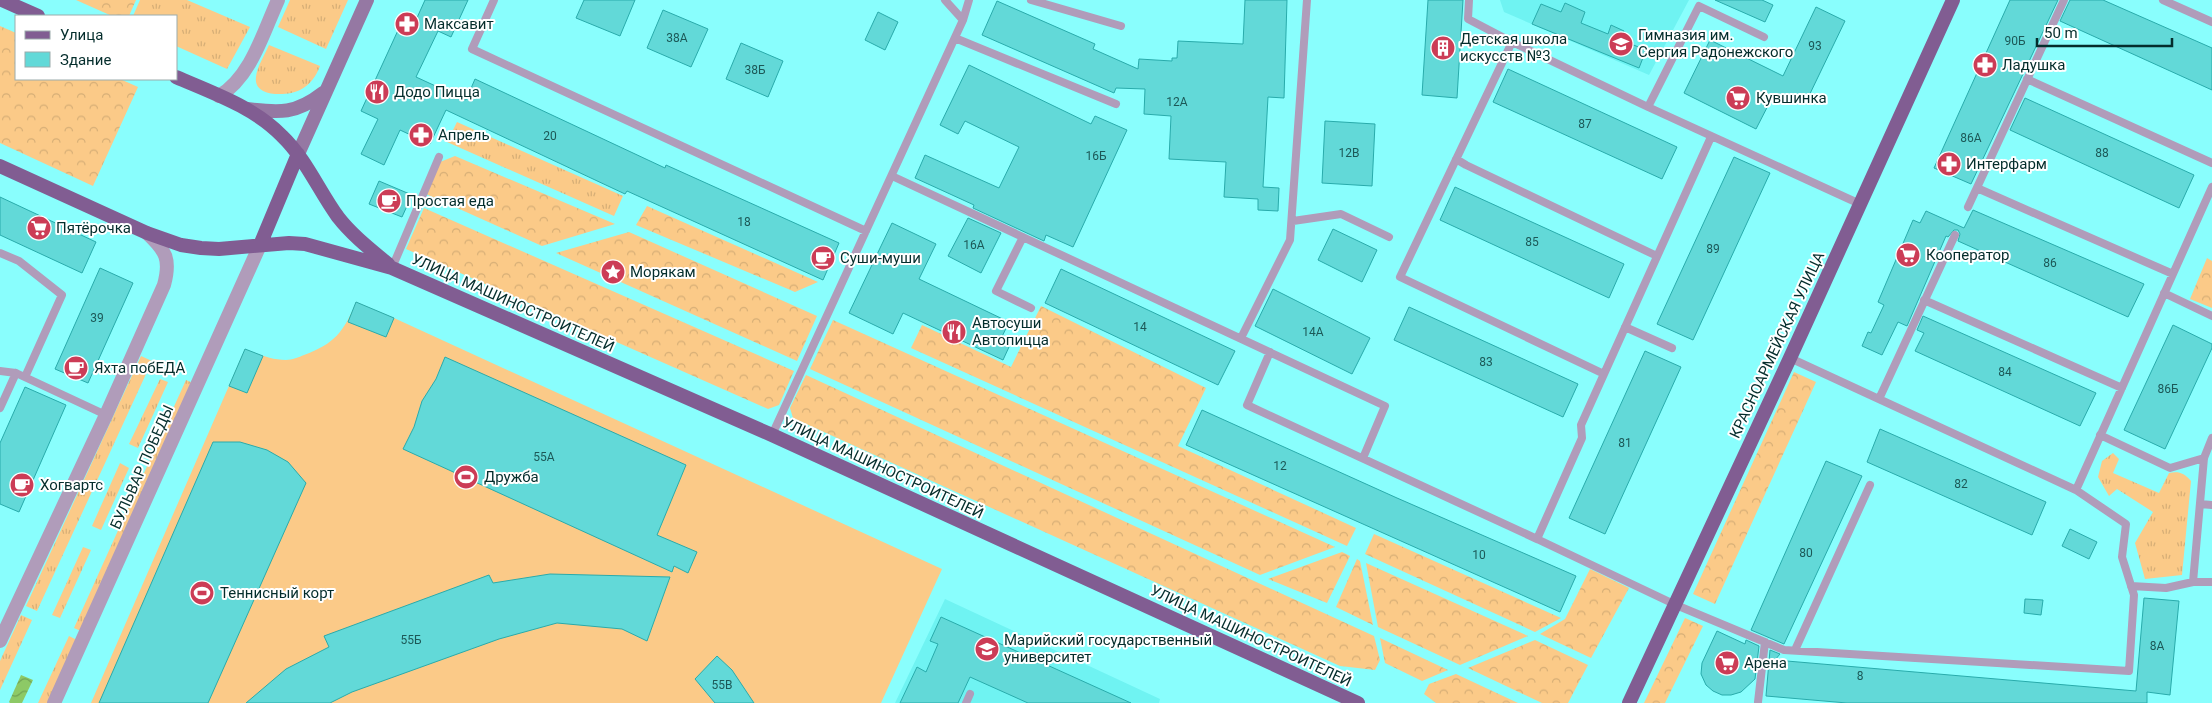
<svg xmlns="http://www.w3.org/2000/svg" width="2212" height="703" font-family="Roboto,sans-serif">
	<defs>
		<pattern id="grass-tufts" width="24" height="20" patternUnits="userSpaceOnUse" patternTransform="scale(1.25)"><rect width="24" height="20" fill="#fbca88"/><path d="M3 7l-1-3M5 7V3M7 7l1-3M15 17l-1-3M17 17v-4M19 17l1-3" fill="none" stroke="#d6ae76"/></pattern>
		<pattern id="forest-crowns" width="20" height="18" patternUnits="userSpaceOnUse" patternTransform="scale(1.25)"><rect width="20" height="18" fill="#fbca88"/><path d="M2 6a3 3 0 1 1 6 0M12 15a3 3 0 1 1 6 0" fill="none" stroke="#d6ae76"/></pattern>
		<pattern id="water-waves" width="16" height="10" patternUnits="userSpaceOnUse" patternTransform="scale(1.25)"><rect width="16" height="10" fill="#8dc966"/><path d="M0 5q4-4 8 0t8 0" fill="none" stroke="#71a454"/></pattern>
	</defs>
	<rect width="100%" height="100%" fill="#89fefd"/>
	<path fill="#6ff3f2" d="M1500 0H1689L1649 75 1504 12Z
		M945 599 1160 699 1159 703H895Z"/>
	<path fill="url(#grass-tufts)" d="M140 0H187L250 27 227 69 176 46V16H133Z
		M290 0H348L326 49 278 27Z
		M269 45 320 66C316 76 311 84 300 90 289 96 253 98 256 77 257 67 265 54 269 45Z
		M457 122 623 196 614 216 447 142Z
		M141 356 152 361 37 611 26 606Z
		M160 379 168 382 138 448 129 444Z
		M186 380 195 384 83 632 74 628Z
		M2113 453 2119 459 2113 473 2159 493 2169 473C2179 471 2184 473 2191 481L2182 575 2145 579 2135 543 2153 512 2117 489 2109 496 2098 477 2102 461Z
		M120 463 129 468 101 530 92 526Z
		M83 547 91 550 60 618 52 615Z
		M21 615 32 620 0 690V661Z
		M69 636 79 641 51 703H38Z"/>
	<path fill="url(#forest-crowns)" d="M76 0H136L129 16H112Z
		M0 26 16 33V79H120L138 87 93 186 0 143Z
		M455 156 615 224 542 246 426 194 440 162Z
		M647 206 818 282 795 292 636 225Z
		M424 208 794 371 779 405 768 409 406 249Z
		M629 232 817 316 797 361 556 253Z
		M2207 258 2212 261V308L2190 299Z
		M1041 306 1206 388 1178 446 1356 528 1347 546 911 348 922 325 1011 367Z
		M833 320 1335 547 1260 575 810 369Z
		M1794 372 1816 382 1715 604 1693 594Z
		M806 375 1374 636 1380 660 1375 670 1340 666 793 418 790 408Z
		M1374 534 1561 618 1535 632 1365 554Z
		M1342 552 1350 556 1327 603 1268 579Z
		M1357 559 1360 561 1373 625 1336 607Z
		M1366 563 1528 636 1460 665 1378 627Z
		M1590 569 1629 588 1591 658 1540 634 1565 619Z
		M1685 618 1703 626 1665 703H1644Z
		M1380 638 1448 670 1422 681 1385 663Z
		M1535 640 1588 665 1568 703H1542L1468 668Z
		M1456 674 1518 703H1436L1424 694 1429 684Z"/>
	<path fill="#fbca88" d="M356 302 394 318 942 569 881 703H91L245 349C258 354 271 360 286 360 292 360 299 357 304 355 334 344 344 332 356 302Z"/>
	<path fill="url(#water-waves)" d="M21 675 33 680 22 703H10L9 702Z"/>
	<path fill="#62d9d8" stroke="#29abab" d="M425 0H468L451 37 438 31 416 77 466 100 475 79 665 168 666 165 839 243 823 280 627 191 625 194 446 110 430 144 400 130 384 165 361 154 378 119 361 111 405 15 416 20Z
		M584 0H635L620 36 576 18Z
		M1245 0H1287L1284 98 1268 97 1263 187 1279 188 1278 211 1258 210V199L1224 197 1226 162 1169 159 1171 116 1144 114 1145 89 1116 88 1114 93 982 35 997 1 1095 44 1093 49 1138 69 1139 59 1172 61V58H1177L1178 41 1243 44Z
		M1428 0H1463L1457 98 1422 95Z
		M1715 0H1762L1773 5 1765 22Z
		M2010 0H2058L1971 184 1934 168Z
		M2070 0H2103L2212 48V90L2060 21Z
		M1565 3 1585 12 1581 23 1608 34 1611 25 1624 31 1621 40 1646 50 1639 68 1532 24 1541 4 1561 12Z
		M1816 7 1845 21 1806 102 1795 97 1793 103 1774 94 1756 129 1684 93 1710 40 1783 76Z
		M663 10 708 29 691 67 647 48Z
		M878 12 898 22 885 50 865 40Z
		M741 43 783 61 768 97 726 79Z
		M969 65 1091 124 1095 116 1127 130 1073 247 1046 235 1044 241 973 208 974 205 915 178 925 155 999 188 1019 147 965 121 958 134 940 125Z
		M1508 69 1677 147 1662 179 1493 102Z
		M2025 98 2194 175 2179 208 2010 130Z
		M1325 121 1375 124 1372 186 1322 183Z
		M1734 157 1770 173 1693 340 1657 324Z
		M379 181 412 195 402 217 369 204Z
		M1455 187 1624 264 1609 298 1440 220Z
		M0 197 96 242 82 273 0 235Z
		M1973 210 2144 284 2128 317 1958 241 1960 234 1958 230H1954L1948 237 1946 236 1907 326 1898 322 1882 355 1862 346 1868 332 1871 333 1884 305 1878 302 1913 220 1920 223 1926 211 1964 228Z
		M968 218 1001 233 981 273 948 256Z
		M892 223 936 244 919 279 1009 322 999 343 1009 347 1003 360 903 313 893 334 849 313Z
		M1333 229 1377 250 1362 282 1318 260Z
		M100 268 133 283 88 383 55 369Z
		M1061 269 1235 351 1218 385 1045 303Z
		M1273 289 1370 338 1352 374 1255 326Z
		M356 302 394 318 386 337 348 322Z
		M1409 307 1578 384 1563 417 1394 340Z
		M1923 316 2096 393 2080 426 1915 351 1924 333 1917 330Z
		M2173 325 2212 344V348L2165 449 2124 430Z
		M245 349 263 356 247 393 229 386Z
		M1645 351 1681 367 1605 534 1569 518Z
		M445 357 686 465 657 535 697 552 688 573 674 566 672 572 403 449 414 427 422 401 436 379Z
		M25 387 66 405 19 512 0 504V443Z
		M1202 410 1397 498 1576 576 1560 612 1186 445Z
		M1880 429 2046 502 2032 535 1867 462Z
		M213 442H240L267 450 288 462 306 483 208 703H99Z
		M1826 461 1862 476 1784 644 1751 630Z
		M2070 529 2097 542 2089 559 2062 546Z
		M550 574 670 577 647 641 622 629 557 623 499 639 352 692 330 703H246L286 669 329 647 324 636 489 575 493 583Z
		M2144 598 2179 601 2170 695 2147 692V703H1847L1766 696 1770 650 1780 654 1775 660 2136 691Z
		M2025 599 2043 600 2041 615 2024 613Z
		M941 617 1131 703H1028L970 677 958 703H900L917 667 926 672 938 644 930 641Z
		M1717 631 1745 644 1746 640 1759 646 1755 679 1741 692 1731 695H1722L1713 691 1706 685 1701 674 1702 663Z
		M717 656 732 670 754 703H715L695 679Z"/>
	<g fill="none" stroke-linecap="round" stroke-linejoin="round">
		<path stroke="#b09cba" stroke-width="8" d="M494 0 472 49 866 231
			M945 0 963 20
			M1031 0 1121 26
			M1469 0 1468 19 1512 42
			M2163 0 2212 22
			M955 38 1116 104
			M2027 79 2212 163
			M1648 107 1699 6 1764 37
			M1711 137 1604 374 1400 277 1512 42 1648 107 1860 204
			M1456 159 1466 165 1657 256
			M892 176 1385 406 1363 458
			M1977 188 2173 274
			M1968 207 2064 0
			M1293 221 1341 214 1389 237
			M1023 237 996 291 1031 308
			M0 253 19 261 62 295 25 377
			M392 268 439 157
			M2164 293 2212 316
			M1924 300 2122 388
			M1625 327 1672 348
			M1241 338 1290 240 1307 0
			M1270 352 1247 405 1537 539
			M0 371 16 373
			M1604 374 1581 425 1582 438 1537 539 1676 605 1784 650 2129 671 2134 595 2122 557 2126 524 2076 490 1790 358
			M1879 399 1955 235
			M0 408 16 373 106 415
			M772 435 963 20 969 0
			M2100 435 2170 468 2204 458
			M2076 490 2212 187
			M2200 504 2212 505
			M2193 582 2204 458 2212 438
			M2131 586 2166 588 2193 582H2212
			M1795 650 1870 485
			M1758 702 1765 642
			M966 703 970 694"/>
		<path stroke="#b09cba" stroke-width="14" d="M219 96C251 77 263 33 278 0
			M0 641 106 415 164 285C171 259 166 251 147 233
			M54 703 260 245"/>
		<path stroke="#9578a3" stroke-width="14" d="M247 109C280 113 296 114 323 93
			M298 154 367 0"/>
		<path stroke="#815d92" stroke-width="14" d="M2 0 38 16
			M176 77C213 93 254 107 282 136 306 159 319 191 338 217 352 235 370 249 388 264
			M0 166 147 233 181 245 201 248 219 249 289 243 305 244 392 268 772 435 1358 703
			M260 245 298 154
			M1629 703 1790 358 1953 0"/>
	</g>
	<defs>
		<symbol id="pharmacy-disc" viewBox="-11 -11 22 22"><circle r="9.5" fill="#cc3c56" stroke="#fff"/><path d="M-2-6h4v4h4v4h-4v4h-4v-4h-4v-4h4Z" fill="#fff"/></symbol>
		<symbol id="school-disc" viewBox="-11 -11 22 22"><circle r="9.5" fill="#cc3c56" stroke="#fff"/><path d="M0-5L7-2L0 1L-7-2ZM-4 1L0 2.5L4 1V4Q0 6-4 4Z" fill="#fff"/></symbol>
		<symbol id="building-disc" viewBox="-11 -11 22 22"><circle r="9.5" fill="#cc3c56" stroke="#fff"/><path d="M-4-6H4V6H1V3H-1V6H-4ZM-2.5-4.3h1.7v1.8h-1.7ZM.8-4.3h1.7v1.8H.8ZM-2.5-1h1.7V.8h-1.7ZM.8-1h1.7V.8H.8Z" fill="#fff"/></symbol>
		<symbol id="restaurant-disc" viewBox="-11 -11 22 22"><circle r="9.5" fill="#cc3c56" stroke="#fff"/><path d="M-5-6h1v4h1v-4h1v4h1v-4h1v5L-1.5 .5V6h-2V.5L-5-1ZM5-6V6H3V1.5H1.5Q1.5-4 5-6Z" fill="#fff"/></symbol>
		<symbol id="supermarket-disc" viewBox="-11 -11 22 22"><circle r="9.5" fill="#cc3c56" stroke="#fff"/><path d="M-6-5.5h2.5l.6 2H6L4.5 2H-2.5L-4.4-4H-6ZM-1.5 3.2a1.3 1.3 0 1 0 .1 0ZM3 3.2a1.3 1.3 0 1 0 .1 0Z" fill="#fff"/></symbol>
		<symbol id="cafe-disc" viewBox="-11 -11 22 22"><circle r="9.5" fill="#cc3c56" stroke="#fff"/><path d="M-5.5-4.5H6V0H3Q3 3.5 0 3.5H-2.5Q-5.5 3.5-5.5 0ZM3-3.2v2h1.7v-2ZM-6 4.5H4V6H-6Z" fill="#fff"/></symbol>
		<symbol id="sight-disc" viewBox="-11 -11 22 22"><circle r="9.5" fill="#cc3c56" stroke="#fff"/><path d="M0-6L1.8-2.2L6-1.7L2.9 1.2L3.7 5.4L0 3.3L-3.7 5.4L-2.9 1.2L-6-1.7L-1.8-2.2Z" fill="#fff"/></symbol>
		<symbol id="stadium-disc" viewBox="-11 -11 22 22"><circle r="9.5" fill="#cc3c56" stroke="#fff"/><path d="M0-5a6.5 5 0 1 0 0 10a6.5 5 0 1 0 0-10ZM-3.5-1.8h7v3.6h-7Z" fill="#fff"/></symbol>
		<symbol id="university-disc" viewBox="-11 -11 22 22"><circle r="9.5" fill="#cc3c56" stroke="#fff"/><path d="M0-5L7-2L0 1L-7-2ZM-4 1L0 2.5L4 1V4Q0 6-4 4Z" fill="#fff"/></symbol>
	</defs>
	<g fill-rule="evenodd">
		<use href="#pharmacy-disc" x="393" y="10" width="28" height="28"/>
		<use href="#school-disc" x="1607" y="30" width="28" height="28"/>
		<use href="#building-disc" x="1429" y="34" width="28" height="28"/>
		<use href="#pharmacy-disc" x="1971" y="51" width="28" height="28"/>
		<use href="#restaurant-disc" x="363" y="78" width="28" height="28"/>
		<use href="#supermarket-disc" x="1724" y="84" width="28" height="28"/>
		<use href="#pharmacy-disc" x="407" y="121" width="28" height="28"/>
		<use href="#pharmacy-disc" x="1935" y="150" width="28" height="28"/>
		<use href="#cafe-disc" x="375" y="187" width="28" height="28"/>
		<use href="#supermarket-disc" x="25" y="214" width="28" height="28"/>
		<use href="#supermarket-disc" x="1894" y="241" width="28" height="28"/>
		<use href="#cafe-disc" x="809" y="244" width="28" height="28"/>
		<use href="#sight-disc" x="599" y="258" width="28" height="28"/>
		<use href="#restaurant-disc" x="940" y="318" width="28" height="28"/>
		<use href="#cafe-disc" x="62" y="354" width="28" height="28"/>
		<use href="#stadium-disc" x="452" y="463" width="28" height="28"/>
		<use href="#cafe-disc" x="8" y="471" width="28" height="28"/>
		<use href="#stadium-disc" x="188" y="579" width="28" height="28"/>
		<use href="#university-disc" x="973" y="635" width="28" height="28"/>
		<use href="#supermarket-disc" x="1713" y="649" width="28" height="28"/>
	</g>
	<g text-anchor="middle" stroke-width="4" stroke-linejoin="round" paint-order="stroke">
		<g font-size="12" fill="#1c5857">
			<text x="677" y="42">38А</text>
			<text x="2015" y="45">90Б</text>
			<text x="1815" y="50">93</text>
			<text x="755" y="74">38Б</text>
			<text x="1177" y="106">12А</text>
			<text x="1585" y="128">87</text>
			<text x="550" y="140">20</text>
			<text x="1971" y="142">86А</text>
			<text x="1349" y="157">12В</text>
			<text x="2102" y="157">88</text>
			<text x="1096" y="160">16Б</text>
			<text x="744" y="226">18</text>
			<text x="1532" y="246">85</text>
			<text x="974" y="249">16А</text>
			<text x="1713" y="253">89</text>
			<text x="2050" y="267">86</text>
			<text x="97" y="322">39</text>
			<text x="1140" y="331">14</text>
			<text x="1313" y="336">14А</text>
			<text x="1486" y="366">83</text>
			<text x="2005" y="376">84</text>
			<text x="2168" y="393">86Б</text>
			<text x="1625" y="447">81</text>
			<text x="544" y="461">55А</text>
			<text x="1280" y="470">12</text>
			<text x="1961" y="488">82</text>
			<text x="1806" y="557">80</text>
			<text x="1479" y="559">10</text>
			<text x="411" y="644">55Б</text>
			<text x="2157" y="650">8А</text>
			<text x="1860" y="680">8</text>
			<text x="722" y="689">55В</text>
		</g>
		<g font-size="15" fill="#042d2c" stroke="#fff" text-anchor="start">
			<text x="424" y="29">Максавит</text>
			<text x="1638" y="40">Гимназия им.<tspan x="1638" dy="17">Сергия Радонежского</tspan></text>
			<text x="1460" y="44">Детская школа<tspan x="1460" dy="17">искусств №3</tspan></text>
			<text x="2002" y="70">Ладушка</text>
			<text x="394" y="97">Додо Пицца</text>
			<text x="1756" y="103">Кувшинка</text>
			<text x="438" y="140">Апрель</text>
			<text x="1966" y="169">Интерфарм</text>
			<text x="406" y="206">Простая еда</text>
			<text x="56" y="233">Пятёрочка</text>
			<text x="1926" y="260">Кооператор</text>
			<text x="840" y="263">Суши-муши</text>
			<text x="630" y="277">Морякам</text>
			<text x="972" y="328">Автосуши<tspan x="972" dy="17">Автопицца</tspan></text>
			<text x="94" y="373">Яхта побЕДА</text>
			<text x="484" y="482">Дружба</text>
			<text x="40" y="490">Хогвартс</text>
			<text x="220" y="598">Теннисный корт</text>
			<text x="1004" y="645">Марийский государственный<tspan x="1004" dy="17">университет</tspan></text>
			<text x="1744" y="668">Арена</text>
		</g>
		<g font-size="15" fill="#042d2c" stroke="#fff">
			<text transform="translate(513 303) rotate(24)" y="5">УЛИЦА МАШИНОСТРОИТЕЛЕЙ</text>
			<text transform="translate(1777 345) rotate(-65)" y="5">КРАСНОАРМЕЙСКАЯ УЛИЦА</text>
			<text transform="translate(142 467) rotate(-66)" y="5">БУЛЬВАР ПОБЕДЫ</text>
			<text transform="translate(883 468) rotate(25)" y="5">УЛИЦА МАШИНОСТРОИТЕЛЕЙ</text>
			<text transform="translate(1251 636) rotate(25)" y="5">УЛИЦА МАШИНОСТРОИТЕЛЕЙ</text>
		</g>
	</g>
	<rect x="15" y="15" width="162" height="65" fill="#ffffff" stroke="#9babab"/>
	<rect x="25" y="31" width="25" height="8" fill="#815d92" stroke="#9babab"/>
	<text x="60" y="40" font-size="15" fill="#042d2c">Улица</text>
	<rect x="25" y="52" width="25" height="15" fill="#62d9d8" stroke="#9babab"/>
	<text x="60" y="65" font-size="15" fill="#042d2c">Здание</text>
	<path d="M2037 38v8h135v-8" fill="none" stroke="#042d2c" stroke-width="2.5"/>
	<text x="2044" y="38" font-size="15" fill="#042d2c" stroke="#ffffff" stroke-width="4" paint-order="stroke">50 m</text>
</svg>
